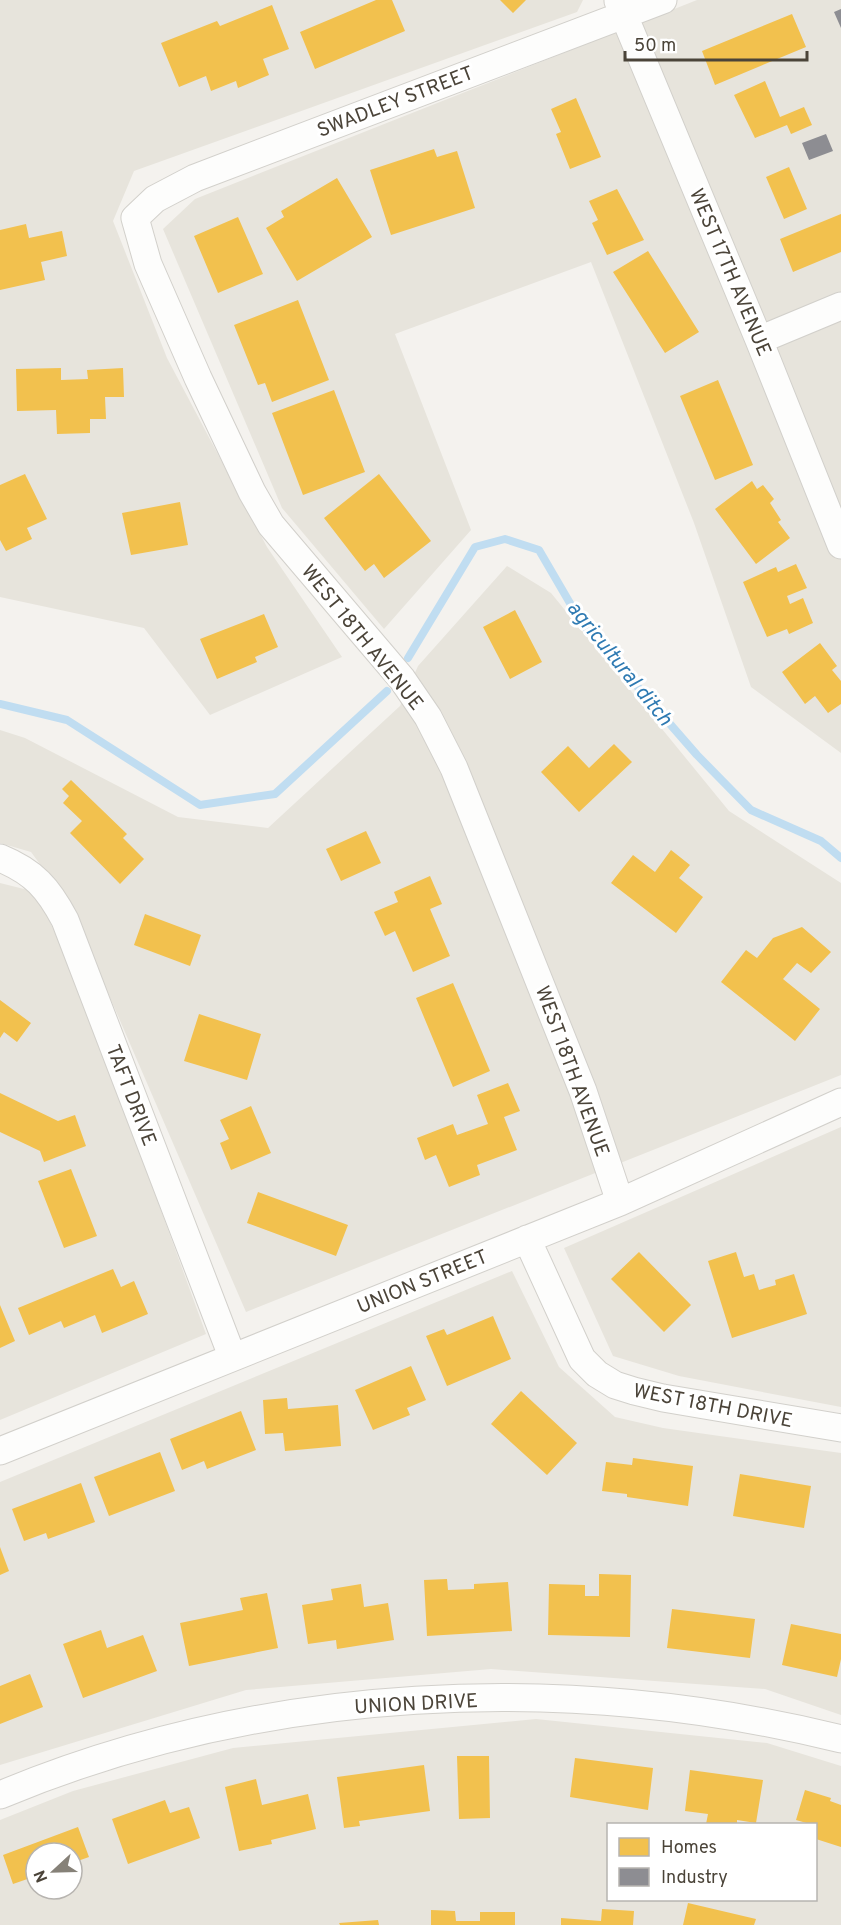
<svg xmlns="http://www.w3.org/2000/svg" width="841" height="1925" font-family="Overpass,sans-serif">
	<rect width="100%" height="100%" fill="#f4f2ee"/>
	<path fill="#e7e4dc" fill-rule="evenodd" d="M0 0H583L577 12 134 171 113 221 167 358 267 547 342 657 210 715 144 628 0 597Z
		M697 0H841V753L751 687 694 523 591 262 395 334 471 530 384 629 282 508 163 229 195 199Z
		M507 566 551 593 729 811 841 883V1075L246 1312 70 905 31 852 0 843V730L25 738 178 817 268 828 400 706 418 666Z
		M0 883 36 892 79 985 206 1334 0 1420Z
		M841 1127V1407L679 1376 613 1356 564 1248Z
		M512 1271 559 1367 615 1417 663 1428 841 1453V1715L765 1689 491 1669 246 1690 0 1765V1482Z
		M536 1719 767 1743 841 1766V1925H0V1820L73 1791 233 1748ZM608 1824H816V1900H608ZM36 1853H72V1889H36Z"/>
	<path fill="#f2c14e" d="M376 0H392L405 31 315 69 300 32Z
		M500 0H526L513 13Z
		M272 5 289 49 263 59 269 75 238 88 236 81 211 91 206 76 179 87 161 43 217 21 220 26Z
		M792 14 806 47 715 85 702 51Z
		M765 81 780 117 804 107 812 125 791 134 787 125 755 138 734 95Z
		M576 98 601 157 570 169 556 134 561 132 551 109Z
		M434 149 437 157 457 151 475 208 391 235 370 170Z
		M789 167 807 209 784 219 766 177Z
		M337 178 372 237 297 281 266 228 284 217 281 211Z
		M617 189 644 240 607 255 592 223 598 220 589 201Z
		M841 214V252L793 272 780 239Z
		M238 217 263 274 218 293 194 236Z
		M26 224 29 238 62 231 67 256 41 262 45 280 0 290V230Z
		M648 251 699 332 665 353 613 272Z
		M298 300 329 380 272 402 265 383 258 385 234 325Z
		M61 368V380L88 379 87 370 123 368 124 397H105L106 419H90V433L57 434 56 410 17 411 16 369Z
		M718 380 753 465 715 480 680 396Z
		M334 390 365 472 303 495 272 413Z
		M25 474 47 519 27 528 32 539 6 551 0 540V485Z
		M379 474 431 541 384 578 374 564 365 571 324 518Z
		M752 481 757 489 763 485 774 499 770 503 781 520 778 522 790 538 756 564 715 509Z
		M180 502 188 545 131 555 122 513Z
		M796 564 807 588 787 596 790 604 803 598 813 623 789 634 787 629 767 637 743 582 776 567 778 572Z
		M515 610 542 662 510 679 483 627Z
		M264 614 278 647 255 657 257 662 217 679 200 639Z
		M820 643 837 666 832 670 841 681V704L828 713 815 696 805 704 782 672Z
		M614 744 632 762 579 812 541 772 568 746 589 768Z
		M71 780 127 834 123 838 144 859 120 884 70 833 82 821 63 803 69 796 62 789Z
		M366 831 381 863 341 881 326 849Z
		M671 850 690 865 679 878 703 897 676 933 611 883 633 855 655 872Z
		M430 876 442 904 430 909 450 956 413 972 395 931 385 936 374 912 398 902 394 892Z
		M145 914 201 935 190 966 134 945Z
		M802 927 831 952 811 973 797 963 783 979 820 1009 795 1041 721 982 746 950 757 958 773 938Z
		M453 983 490 1071 453 1087 416 998Z
		M0 1000 31 1023 17 1042 4 1032 0 1038Z
		M199 1014 261 1034 247 1080 184 1061Z
		M508 1083 520 1111 504 1117 517 1150 477 1165 480 1175 449 1187 436 1155 425 1160 417 1138 453 1124 457 1135 488 1124 477 1095Z
		M0 1093 58 1121 75 1115 86 1146 44 1162 40 1151 0 1132Z
		M251 1106 271 1153 231 1170 220 1143 229 1139 220 1120Z
		M71 1169 97 1236 64 1248 38 1181Z
		M258 1192 348 1225 336 1256 247 1223Z
		M639 1252 691 1305 664 1332 611 1279Z
		M736 1252 744 1277 754 1274 759 1290 776 1285 775 1280 794 1274 807 1314 732 1338 708 1261Z
		M113 1269 121 1287 134 1281 148 1314 102 1333 95 1315 64 1328 61 1321 29 1335 18 1308Z
		M0 1305 15 1341 0 1348Z
		M493 1316 511 1359 447 1386 426 1336 444 1329 447 1335Z
		M411 1366 426 1400 407 1408 410 1415 373 1430 355 1390Z
		M521 1391 577 1443 547 1475 491 1424Z
		M287 1398 288 1409 338 1405 341 1446 285 1451 283 1433 265 1434 263 1400Z
		M241 1411 256 1450 207 1469 204 1461 182 1470 170 1439Z
		M160 1452 175 1491 109 1516 94 1477Z
		M633 1458 693 1466 688 1506 627 1497V1494L602 1491 606 1462 632 1465Z
		M740 1474 811 1486 804 1528 733 1516Z
		M81 1483 95 1522 48 1539 46 1533 24 1541 12 1509Z
		M0 1547 9 1571 0 1575Z
		M599 1574 631 1575 630 1637 548 1635 549 1584 585 1585V1596H599Z
		M447 1579 448 1590 474 1589V1584L508 1582 512 1631 427 1636 424 1580Z
		M361 1584 364 1607 388 1603 394 1640 337 1649 336 1640 308 1644 302 1605 333 1600 331 1589Z
		M267 1593 278 1648 189 1666 180 1623 243 1610 240 1598Z
		M672 1609 755 1619 750 1658 667 1648Z
		M791 1624 841 1634V1659L837 1677 782 1665Z
		M101 1630 107 1648 143 1635 157 1671 83 1698 63 1644Z
		M30 1674 43 1707 0 1724V1686Z
		M457 1756H489L490 1818 459 1819Z
		M575 1758 653 1768 648 1810 570 1797Z
		M424 1765 430 1811 359 1821 360 1826 344 1828 337 1777Z
		M690 1770 763 1780 756 1823 737 1820V1824H706L708 1814 685 1811Z
		M256 1779 262 1805 308 1794 316 1829 271 1840 272 1844 239 1851 225 1787Z
		M805 1790 831 1798 830 1801 841 1805V1847L816 1839 817 1826 796 1820Z
		M165 1800 170 1813 189 1807 200 1838 128 1864 112 1819Z
		M78 1827 89 1857 72 1863V1853H36V1876L13 1884 3 1855Z
		M688 1903 756 1919 754 1925H683Z
		M602 1909 634 1911 633 1925H561V1918L601 1921Z
		M431 1910 455 1911 456 1921H480V1912H515V1925H431Z
		M378 1920 379 1925H340L339 1923Z"/>
	<path fill="#8d8d92" d="M841 9V28L834 12Z
		M826 134 833 151 809 160 802 143Z"/>
	<g fill="none" stroke-linecap="round" stroke-linejoin="round">
		<path stroke="#c0ddf1" stroke-width="8" d="M408 658 475 547 505 539 539 550 581 622 697 755 751 810 821 841 841 858
			M0 704 67 720 200 805 275 794 387 691"/>
		<defs>
			<path id="minor" d="M618 1 759 340 841 545
				M759 340 841 306
				M0 858C34 872 48 888 65 920L232 1356
				M620 1202 583 1091 454 768 428 717 402 679 271 525 252 492 198 378 148 264 135 218 155 199 195 178 663 0
				M527 1239 582 1359 597 1374 615 1385 634 1391 663 1398 841 1428
				M0 1451 620 1202 841 1102
				M0 1795C264 1685 565 1671 841 1739"/>
		</defs>
		<use href="#minor" stroke="#d2d0cb" stroke-width="29"/>
		<use href="#minor" stroke="#fdfdfc" stroke-width="27"/>
	</g>
	<g text-anchor="middle" stroke-width="6" stroke-linejoin="round" paint-order="stroke">
		<g font-size="20" fill="#4b4439" stroke="#fff">
			<text transform="translate(395 101) rotate(-21)" y="7">SWADLEY STREET</text>
			<text transform="translate(731 272) rotate(67)" y="7">WEST 17TH AVENUE</text>
			<text transform="translate(363 637) rotate(51)" y="7">WEST 18TH AVENUE</text>
			<text transform="translate(573 1071) rotate(70)" y="7">WEST 18TH AVENUE</text>
			<text transform="translate(132 1095) rotate(69)" y="7">TAFT DRIVE</text>
			<text transform="translate(422 1281) rotate(-22)" y="7">UNION STREET</text>
			<text transform="translate(713 1405) rotate(11)" y="7">WEST 18TH DRIVE</text>
			<text transform="translate(416 1703) rotate(-3)" y="7">UNION DRIVE</text>
		</g>
		<g font-size="21" font-style="italic" fill="#2e7ab2" stroke="#fff">
			<text transform="translate(620 663) rotate(51)" y="7">agricultural ditch</text>
		</g>
	</g>
	<rect x="607" y="1823" width="210" height="78" fill="#ffffff" stroke="#b7b4b0" stroke-width="1.5"/>
	<rect x="619" y="1838" width="30" height="18" fill="#f2c14e" stroke="#b7b4b0" stroke-width="1.5"/>
	<text x="661" y="1853" font-size="18" fill="#4b4439">Homes</text>
	<rect x="619" y="1868" width="30" height="18" fill="#8d8d92" stroke="#b7b4b0" stroke-width="1.5"/>
	<text x="661" y="1883" font-size="18" fill="#4b4439">Industry</text>
	<g transform="translate(54 1871) rotate(248)"><circle r="28" fill="#ffffff" stroke="#b7b4b0" stroke-width="1.5"/>
	<path d="M0-4.5L10 22L0 15L-10 22Z" fill="#868178"/>
	<text y="-9" font-size="16" font-weight="bold" text-anchor="middle" fill="#4b4439">N</text>
	</g>
	<path d="M625 51v9h182v-9" fill="none" stroke="#4b4439" stroke-width="3"/>
	<text x="634" y="51" font-size="18" fill="#4b4439" stroke="#ffffff" stroke-width="4.5" paint-order="stroke">50 m</text>
</svg>
